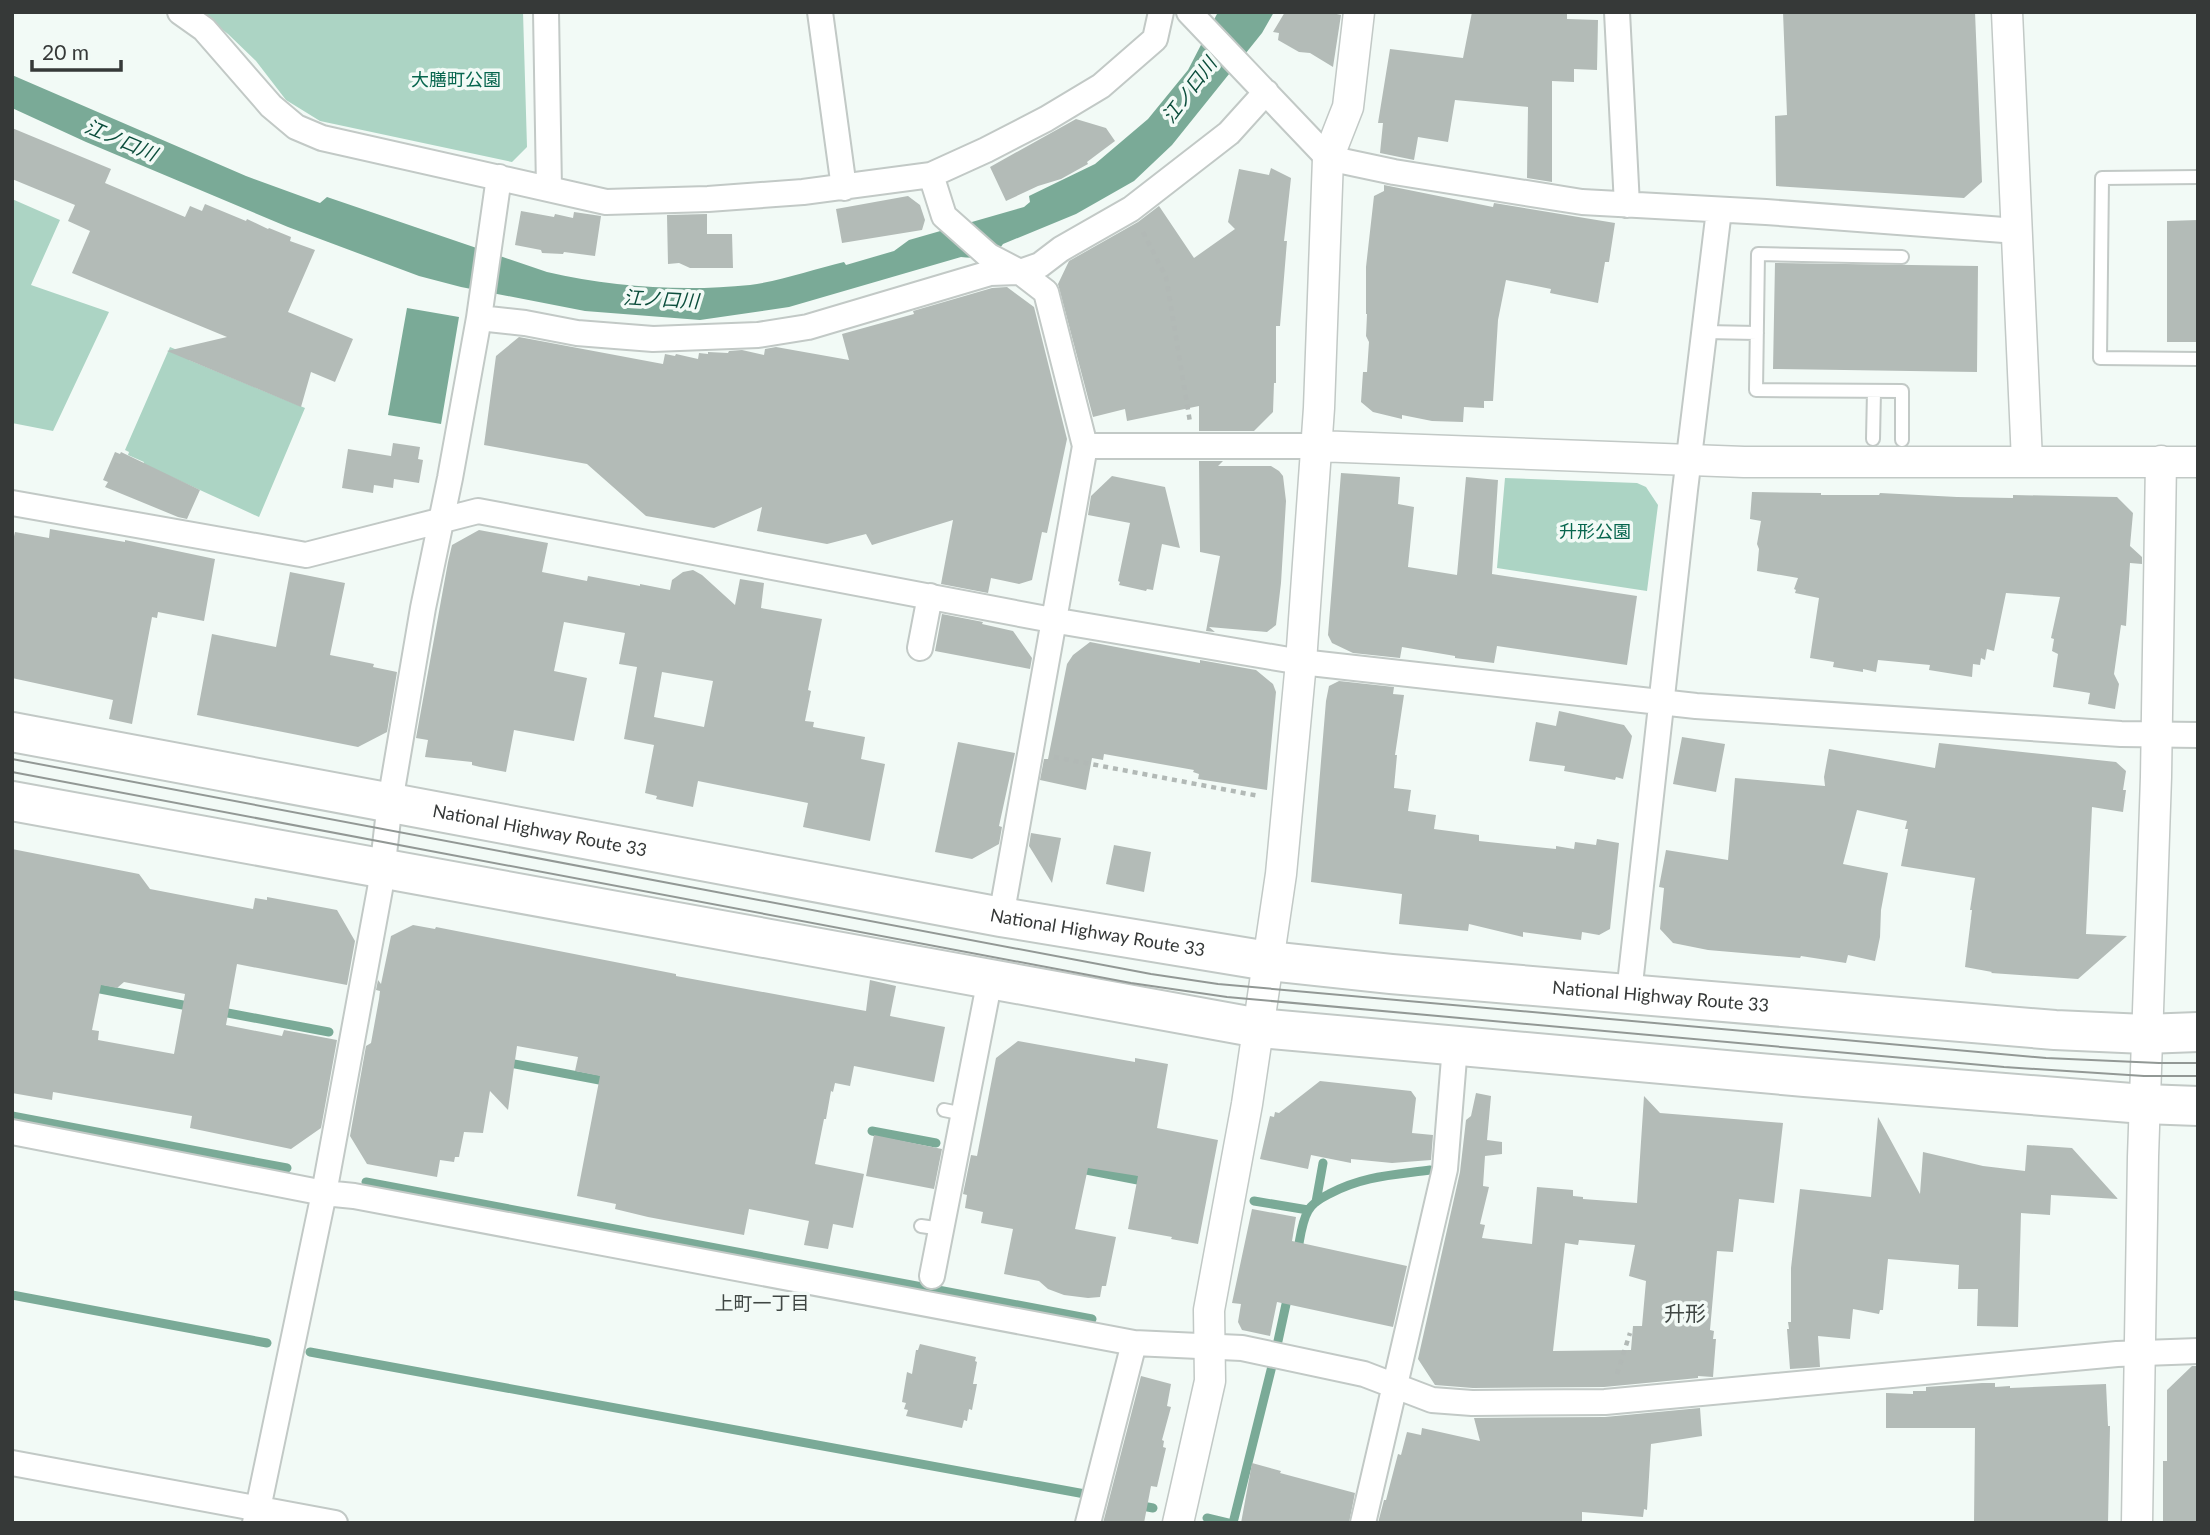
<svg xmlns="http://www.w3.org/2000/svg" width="2210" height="1535" font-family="Lato,'Noto Sans JP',sans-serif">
	<rect width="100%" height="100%" fill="#f2faf6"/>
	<path fill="#acd4c4" d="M200 12H523L527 147 512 162 320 121 286 100 256 61 228 34Z
		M12 199 60 220 31 285 109 312 53 431 12 423Z
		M170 347 189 355V360L305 408 259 517 143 464 144 462 128 455 129 452 125 450Z
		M1505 478 1637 483 1646 487 1658 505 1647 591 1497 568Z"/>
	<path fill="#7aaa97" d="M1218 12H1274L1262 33 1172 145 1134 181 1076 214 1003 244C994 258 975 259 961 257L789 307 700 320 585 311 461 287 419 276 288 227 86 142 12 108V75L246 176 320 203 327 197 547 272C612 287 683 292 750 285 780 281 814 269 844 262L846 265 894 251 909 240 1024 207 1030 202 1029 196 1095 164 1148 119 1188 70Z
		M407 308 459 317 441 424 388 415Z"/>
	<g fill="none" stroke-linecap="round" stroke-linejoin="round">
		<path stroke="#7aaa97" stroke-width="9" d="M90 987 193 1007
			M217 1011 329 1032
			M504 1062 610 1082
			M12 1116 287 1168
			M872 1131 936 1143
			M1076 1168 1148 1182
			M366 1182 1092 1319
			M1254 1201 1308 1210
			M1316 1202 1323 1163
			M1297 1254C1300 1241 1301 1223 1308 1211 1312 1203 1321 1198 1329 1194 1362 1176 1393 1175 1430 1170
			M12 1295 267 1343
			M1278 1341 1288 1295
			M310 1352 1085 1494
			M1137 1505 1153 1508
			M1207 1518 1228 1523
			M1233 1523 1272 1366"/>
	</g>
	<path fill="#b3bbb7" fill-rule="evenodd" d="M1285 12H1328L1341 15 1333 67 1310 53 1299 52 1278 40 1279 33 1273 32Z
		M1472 12H1567V19L1598 20 1597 70 1574 69V82L1552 81V182L1527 178 1528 107 1455 100 1448 142 1418 137 1414 160 1380 153 1383 123H1378L1390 49 1463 58Z
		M1783 12H1975L1982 182 1964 198 1776 186 1775 116 1787 115Z
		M1076 119 1106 128 1115 141 1087 162 1088 164 1061 179 1038 186 1006 201 990 167Z
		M12 128 111 169 105 183 185 217 190 206 202 211 205 204 246 221 247 219 268 229 269 228 291 237 290 241 315 250 288 312 353 339 335 382 311 372 301 407 167 351 227 337 72 273 90 231 68 221 75 205 12 179Z
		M1271 168 1291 178 1284 241H1287L1280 326H1276V383H1274L1273 412 1254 431H1199V406L1127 421 1125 409 1093 417 1058 284 1069 261 1138 222 1159 206 1194 258 1235 229 1228 222 1239 169 1269 175Z
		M1384 185 1493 207 1494 203 1615 223 1609 262H1605L1598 303 1550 293 1551 289 1506 280 1498 320 1493 401H1484V408L1464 407 1463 422 1432 421 1402 415V419L1373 412 1361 402 1363 372H1367L1369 342 1366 336 1367 314H1366V267L1374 196 1384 191Z
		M908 196 920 205 925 220 922 230 842 243 836 209Z
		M521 211 554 217 555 214 573 218 574 212 601 216 595 256 564 252 563 254 542 253 541 250 515 245Z
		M707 214V234H732L733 268H690L679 263 668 264 667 215Z
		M2198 220V342H2167V221Z
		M1775 263 1978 266 1977 372 1773 369Z
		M1007 287 1034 307 1067 439 1047 533 1042 532 1032 580 1019 584 991 578 988 593 941 584 953 520 872 545 866 534 827 544 757 531 762 507 714 528 646 516 587 464 484 445 496 356 519 337 663 364 665 354 675 356 676 354 698 359 699 353 708 354V352L728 353 729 351 742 350 764 355 765 349 776 347 849 360 842 334 914 314 913 311 992 288Z
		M393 443 420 447 418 459 423 460 419 483 394 479 393 488 374 485 373 493 342 488 348 449 391 456Z
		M115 452 120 454 121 452 200 490 187 519 178 517 105 487 108 482 103 480Z
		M1199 461H1223L1218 466H1271L1279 471 1283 476 1286 501 1281 583 1276 625 1267 632 1209 627 1215 632 1206 631 1220 556 1200 552Z
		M1341 473 1400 477 1398 504 1414 507 1408 567 1457 575 1466 477 1498 480 1492 574 1637 596 1627 665 1497 646 1494 663 1455 658V656L1402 647 1400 658 1353 653 1332 643 1328 635Z
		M1112 476 1165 487 1180 548 1162 544 1153 590 1147 589 1146 591 1119 585 1120 582 1118 581 1130 523 1088 515 1091 496Z
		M1752 492 1821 493V495H1879L1880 493 1957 497 2013 498V495L2117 497 2133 513 2130 546 2142 557V564L2130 563 2126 626 2121 625 2114 674 2119 684 2115 709 2088 704 2090 693 2053 687 2058 654 2052 651 2054 639 2051 638 2060 597 2006 593 1994 651 1987 649 1985 660 1981 658 1980 665 1973 664 1972 677 1929 670 1930 665 1878 660 1876 672 1863 669V672L1833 667 1834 662 1810 658 1819 598 1795 593 1796 590 1794 589 1798 578 1757 571 1759 549 1757 544 1761 521 1750 519Z
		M50 529 125 542V540L215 559 204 621 158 612 157 618 152 617 132 724 109 719 113 700 12 678V545L15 532 49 538Z
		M479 530 548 543 542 572 587 581 588 576 640 586V584L670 590 672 580 683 572 693 570 702 575 735 605 740 579 764 583 761 608 822 619 808 690 811 691 805 721 814 722 813 727 865 737 861 759 885 764 870 841 803 827 808 803 698 781 693 807 656 799 657 796 645 793 654 745 624 739 637 667 619 664 625 633 564 622 554 671 587 678 574 741 514 730 506 772 480 767 472 765V762L425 757 428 740 416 738 448 562 452 545ZM662 672 713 681 704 727 654 717Z
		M290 572 345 583 330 655 374 664 373 667 397 672 387 732 358 747 197 715 212 634 276 647Z
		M942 614 983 622 982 624 1013 631 1032 658 1030 669 935 651Z
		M1090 642 1200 663V660L1256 670 1273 684 1276 692 1267 790 1198 779 1199 774 1193 772 1194 770 1104 754 1103 760 1092 758 1086 790 1040 780 1044 759H1048L1067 664 1073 655Z
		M1339 681 1394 687 1393 694 1404 695 1395 755H1397L1394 788 1411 790 1408 811 1436 815 1434 829 1479 835V841L1556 849V846L1574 849 1575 842 1596 845 1597 839 1619 843 1610 929 1599 935 1582 932 1581 940 1523 932V937L1469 924 1468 931 1399 924 1402 894 1311 882 1326 701 1329 686Z
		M1559 711 1624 725 1632 736 1623 779 1616 777 1615 780 1564 771 1565 766 1529 761 1536 722 1556 726Z
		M1682 737 1725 744 1716 792 1673 784Z
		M958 742 1015 753 999 826 1002 827 999 844 972 859 935 852Z
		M1939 743 2116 762 2126 771 2123 790H2126L2123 812 2092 807 2086 934 2127 936 2078 979 1991 973 1992 972 1965 967 1972 910H1970L1975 878 1901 866 1908 829H1905L1907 821 1857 810 1843 864 1888 873 1881 910 1880 937 1875 961 1848 955 1846 963 1801 956 1800 958 1708 950 1673 943 1660 929 1664 888 1659 887 1666 850 1728 860 1735 778 1825 786 1824 777 1829 749 1935 768Z
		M1031 833 1061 838 1052 883 1029 846Z
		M1114 845 1151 852 1144 892 1106 884Z
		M12 849 139 874 150 889 253 909 255 898 267 900V897L337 910 355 941 347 985 237 964 226 1025 282 1036 284 1030 337 1040 321 1128 291 1149 190 1128 192 1116 53 1092 52 1100 12 1093ZM124 982 185 994 174 1054 98 1040 99 1031 92 1030 101 985 117 988Z
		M413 925 435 929 436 927 676 974V976L866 1011 870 980 896 986 890 1016 945 1027 934 1082 854 1066 850 1086 835 1083 833 1092 831 1091 826 1119H824L815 1164 864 1174 853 1228 833 1224 828 1249 804 1245 809 1221 749 1209 744 1235 648 1217 615 1209 616 1204 577 1196 600 1076 575 1071 578 1057 517 1046 508 1110 490 1091 483 1133 464 1132 459 1157H455L454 1162 440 1160 437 1177 367 1164 350 1136 366 1046 371 1043 379 999 380 991 376 990 378 980 381 984 391 936Z
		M1018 1041 1135 1062V1058L1168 1064 1157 1128 1218 1140 1198 1244 1171 1239 1172 1237 1128 1229 1138 1176 1088 1168 1075 1229 1116 1237 1106 1286H1102L1100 1297 1088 1298 1064 1295 1048 1289 1039 1281 1004 1274 1013 1229 981 1223 983 1212 965 1208 967 1195 963 1194 971 1155 977 1156 996 1058Z
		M1320 1081 1411 1091 1416 1098 1412 1133 1433 1135 1431 1160 1392 1163 1351 1159V1163L1311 1155 1308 1169 1260 1159 1270 1116 1274 1117 1275 1112 1279 1113Z
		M1476 1093 1491 1096 1487 1140 1502 1142V1154L1485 1156 1483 1186 1489 1187 1480 1224 1485 1225 1482 1238 1532 1244 1537 1187 1573 1190V1196L1583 1197V1199L1637 1203 1644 1096 1660 1113 1783 1123 1774 1203 1739 1199 1733 1252 1717 1251 1710 1330 1714 1331 1713 1339H1716L1713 1377 1698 1376V1378L1604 1387 1473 1388 1435 1385 1418 1359 1460 1172 1466 1120 1471 1116ZM1579 1240 1635 1245 1629 1276 1646 1281 1642 1326H1633L1631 1350 1553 1351 1565 1243 1578 1245Z
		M1878 1117 1920 1194 1923 1152 1983 1166 2025 1171 2027 1145 2072 1148 2118 1199 2051 1195 2050 1215 2021 1213 2018 1327 1977 1326 1978 1289H1958L1959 1265 1888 1259 1883 1310H1880L1879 1314 1853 1309 1850 1339 1818 1336 1820 1367 1790 1369 1787 1329H1789L1788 1322H1791V1268L1800 1189 1871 1197Z
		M874 1135 942 1149 934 1189 866 1176Z
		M1252 1209 1296 1217 1292 1241 1407 1266 1393 1327 1277 1302 1270 1336 1242 1330 1238 1322 1241 1304 1232 1303Z
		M920 1344 976 1357 975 1361 977 1362 973 1384H977L972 1410 969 1409 967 1421 964 1420 962 1428 906 1416 908 1410 904 1409 906 1403 902 1402 907 1372 912 1374 916 1350H918Z
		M2192 1366H2198V1523H2163V1461H2167V1390Z
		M1141 1376 1171 1384 1167 1406 1171 1407 1162 1440 1164 1441 1163 1447 1166 1448 1157 1487 1151 1486 1144 1523H1103Z
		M1982 1383H1995V1387L2010 1386V1388L2106 1384 2108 1426H2110L2108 1523H1974L1975 1428H1886V1393L1913 1394V1391H1926V1387Z
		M1700 1408 1702 1436 1651 1444 1647 1510 1644 1509 1643 1517 1582 1512V1523H1378L1384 1500H1386L1398 1454 1401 1455 1407 1432 1421 1435 1422 1428 1480 1441 1474 1418 1605 1417Z
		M1252 1463 1281 1471 1280 1473 1355 1493 1349 1523H1241Z"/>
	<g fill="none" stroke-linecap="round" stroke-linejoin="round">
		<defs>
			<path id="service" d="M2198 177 2102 178 2100 358 2198 359
				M1705 332 1757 333
				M1873 439 1874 391
				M1902 440V391L1756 390 1758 254 1902 257
				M944 1110 964 1114
				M921 1226 942 1229"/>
			<path id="minor" d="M180 12 204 29 271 106 296 127 322 138 606 202 708 199 803 192 931 175 986 150 1046 119 1101 86 1155 39 1161 12
				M546 12 549 189
				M820 12 844 188
				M1189 12 1328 158 1394 172 1582 202 1766 212 2017 231
				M1617 12 1627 205
				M931 175 944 216 989 256 1020 272 1046 292 1085 446 1001 917
				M479 318 525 323 577 333 653 339 758 335 808 327 990 273 1020 272 1040 265 1061 249 1131 209 1229 133 1266 92
				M1085 446H1316
				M12 503 306 555 478 511 1052 620 1301 662 1696 706 2121 734 2198 735
				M920 648 930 596
				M1629 993 1685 490 1719 210
				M12 1132 324 1193 354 1196 1134 1343 1242 1348 1364 1374 1432 1400 1472 1403 1605 1402 2117 1354 2198 1351
				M932 1276 990 979
				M12 1463 335 1523
				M255 1523 324 1193 380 889 390 802 423 608 450 478 479 318 499 177
				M1088 1523 1134 1343
				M1363 1523 1445 1169 1455 1046"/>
			<path id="tertiary" d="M2007 12 2027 461
				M1316 446 1744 462H2198
				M1178 1523 1210 1381 1209 1310 1247 1104 1281 874 1301 662 1319 408 1328 158 1348 107 1359 12
				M2137 1523 2143 1157 2156 777 2161 461"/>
			<g id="trunk">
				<path id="s1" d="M12 732 1001 917 1268 961 1391 974 2055 1030 2145 1034 2198 1032"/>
				<path d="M12 801 1259 1028 1805 1077 2144 1104 2198 1106"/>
			</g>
		</defs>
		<use href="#service" stroke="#c2c9c6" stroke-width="16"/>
		<use href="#minor" stroke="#c2c9c6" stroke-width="28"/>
		<use href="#tertiary" stroke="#c2c9c6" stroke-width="33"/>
		<use href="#trunk" stroke="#c2c9c6" stroke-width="42"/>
		<path stroke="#b2b9b6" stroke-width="4.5" stroke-dasharray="5 5" stroke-linecap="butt" d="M1143 232 1166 277 1190 422
			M1054 757 1259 796
			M1617 1374 1630 1333"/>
		<use href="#service" stroke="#fff" stroke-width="12"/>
		<use href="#minor" stroke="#fff" stroke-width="24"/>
		<use href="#tertiary" stroke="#fff" stroke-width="30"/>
		<use href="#trunk" stroke="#fff" stroke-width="38"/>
		<path stroke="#929895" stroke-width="2" d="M12 759 1151 974 1218 984 2046 1058 2159 1063H2198
			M12 772 1131 983 1227 997 2004 1067 2144 1076H2198"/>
	</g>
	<g text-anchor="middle" stroke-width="7" stroke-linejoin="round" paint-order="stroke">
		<g font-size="18" fill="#06654d" stroke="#f2faf6">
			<text x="456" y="86">大膳町公園</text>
			<text x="1595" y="538">升形公園</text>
		</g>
		<g font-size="18" fill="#363938" stroke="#f2faf6">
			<text dy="6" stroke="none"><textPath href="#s1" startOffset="537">National Highway Route 33</textPath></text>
			<text dy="6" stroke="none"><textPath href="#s1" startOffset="1104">National Highway Route 33</textPath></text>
			<text dy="6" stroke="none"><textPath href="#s1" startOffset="1671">National Highway Route 33</textPath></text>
		</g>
		<g font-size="19" font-style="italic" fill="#0b4d3b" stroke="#f2faf6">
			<text transform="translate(1189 90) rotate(-53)" y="7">江ノ口川</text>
			<text transform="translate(121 140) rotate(23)" y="7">江ノ口川</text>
			<text transform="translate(661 299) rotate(3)" y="7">江ノ口川</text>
		</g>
		<g font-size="19" fill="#3f4643" stroke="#f2faf6">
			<text x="762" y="1310">上町一丁目</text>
		</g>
		<g font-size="21" fill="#3f4643" stroke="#f2faf6">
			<text x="1685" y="1321">升形</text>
		</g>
	</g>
	<rect width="2210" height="1535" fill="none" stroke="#363938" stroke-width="28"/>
	<path d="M32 60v10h89v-10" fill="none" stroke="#363938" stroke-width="3.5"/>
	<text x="42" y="60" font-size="21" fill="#363938" stroke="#f2faf6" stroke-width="5" paint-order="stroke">20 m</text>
</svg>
